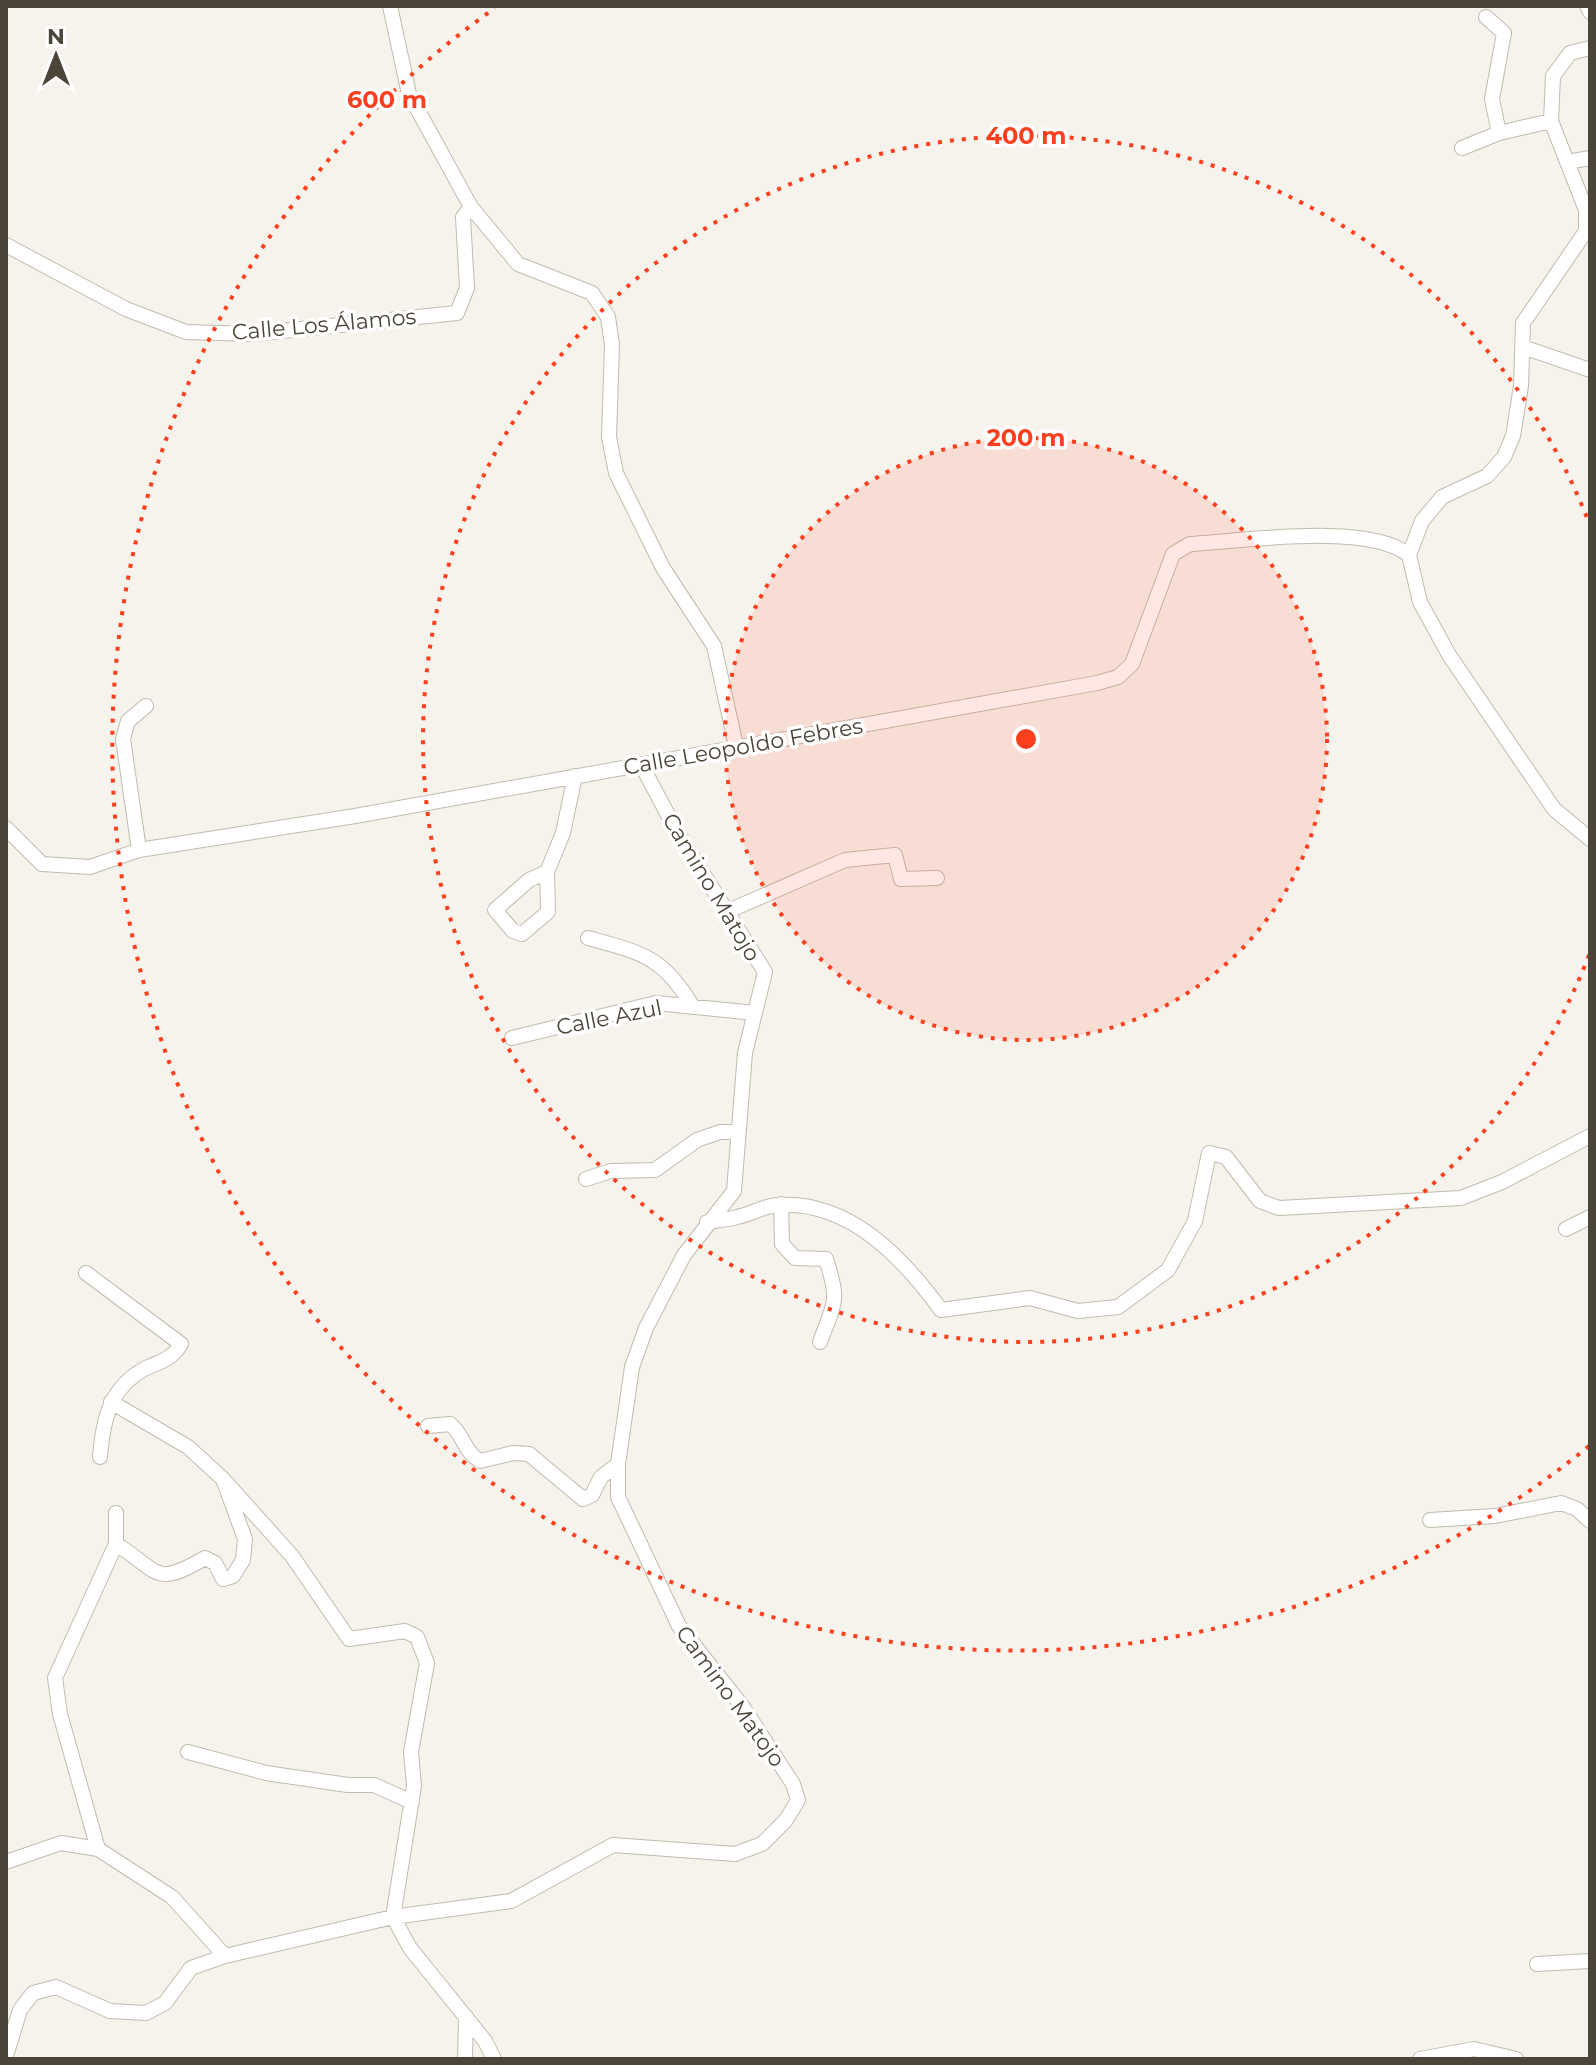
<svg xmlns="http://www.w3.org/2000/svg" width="1596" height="2065" font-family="Montserrat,sans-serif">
	<rect width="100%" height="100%" fill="#f6f3ec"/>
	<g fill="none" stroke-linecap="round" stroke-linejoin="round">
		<defs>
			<path id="minor" d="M390 6 409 94 471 207 518 264 592 293 608 317 612 345 609 437 616 473 663 568 714 646 736 746
				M1587 6 1590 12
				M1486 17 1504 33 1492 99 1499 133
				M1590 48 1570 53 1553 76 1551 121 1586 210V231L1523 323 1521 386 1513 436 1504 457 1487 476 1442 497 1422 521 1409 555 1420 602 1449 655 1554 809 1590 839
				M1462 148 1499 133 1551 121
				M1567 162 1590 158
				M6 245 126 309 186 332 253 334 457 313 467 288 463 217 471 207
				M1523 347 1590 370
				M6 828 42 864 90 867 139 850 355 816 1097 683 1118 677 1132 664 1173 554 1190 544C1244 541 1369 522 1409 555
				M139 850 123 739 128 721 146 706
				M547 872 529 880 495 910 513 931 522 934 548 912 547 872 563 833 575 776
				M726 912 845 860 895 855 901 879 937 878
				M588 938C642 953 663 956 693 1007
				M512 1038 656 1003 755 1013
				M586 1179 611 1171 655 1170 697 1140 720 1132H738
				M781 1204 782 1244 795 1258 826 1259C840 1302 835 1301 820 1342
				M707 1222C717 1220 728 1220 737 1217 752 1214 763 1206 778 1205 849 1200 903 1258 941 1310L1030 1298 1078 1311 1118 1307 1168 1270 1195 1221 1209 1153 1226 1157 1260 1201 1279 1208 1461 1198 1502 1182 1590 1136
				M1566 1229 1590 1217
				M86 1273 181 1344C172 1359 162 1361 146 1368 110 1387 103 1419 100 1457
				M111 1402 188 1447 223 1479 245 1539 243 1560 233 1576 223 1579 215 1563 205 1558C153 1588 161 1572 116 1544V1513
				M428 1426 450 1424C464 1435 464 1452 480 1461L513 1453 529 1454 583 1499 592 1495 601 1477 618 1464
				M223 1479 292 1556 349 1639 405 1631 417 1637 427 1663 411 1752 414 1786 393 1917 410 1948 485 2041 494 2059
				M1430 1520 1495 1516 1561 1503 1577 1509 1590 1521
				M188 1752 266 1773 348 1785H374L412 1802
				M98 1849 60 1714 55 1678 116 1544
				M6 1862 61 1843 98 1849 172 1897 225 1956
				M1537 1964 1590 1961
				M6 2056 20 2010 33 1993 56 1987 110 2011 146 2013 165 2003 191 1968 225 1956 393 1917 511 1901 613 1845 735 1854 762 1844 786 1820 798 1800 793 1784 743 1707 679 1626 618 1497V1464L632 1367 646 1328 684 1255 734 1191 745 1053 765 972 677 832 641 764
				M465 2059 466 2017
				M1420 2059 1474 2049 1516 2059"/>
		</defs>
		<use href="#minor" stroke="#c2bbae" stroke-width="16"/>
		<use href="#minor" stroke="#fff" stroke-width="14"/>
	</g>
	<circle cx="1026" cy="739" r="301" fill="#fc3f1d" fill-opacity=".12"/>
	<g fill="none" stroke="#fc3f1d" stroke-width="4" stroke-dasharray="4 8">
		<circle cx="1026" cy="739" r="301"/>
		<path d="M1589 955A603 603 0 1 1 1589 523"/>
		<path d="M1589 1446A904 904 0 1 1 495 8"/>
	</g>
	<g text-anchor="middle" stroke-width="7" stroke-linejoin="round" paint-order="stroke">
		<g font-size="22" fill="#4b4439" stroke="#fff">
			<text transform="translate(324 324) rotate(-5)" y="8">Calle Los Álamos</text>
			<text transform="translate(743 746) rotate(-10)" y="8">Calle Leopoldo Febres</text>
			<text transform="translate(712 887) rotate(59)" y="8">Camino Matojo</text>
			<text transform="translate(609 1017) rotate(-11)" y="8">Calle Azul</text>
			<text transform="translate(731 1696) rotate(54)" y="8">Camino Matojo</text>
		</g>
	</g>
	<circle cx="1026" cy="739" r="12" fill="#fc3f1d" stroke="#fff" stroke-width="4"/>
	<g font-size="24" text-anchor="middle" font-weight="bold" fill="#fc3f1d" stroke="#fff" stroke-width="7" stroke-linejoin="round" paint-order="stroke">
		<text x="387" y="108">600 m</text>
		<text x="1026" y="144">400 m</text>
		<text x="1026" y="446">200 m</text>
	</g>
	<rect width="1596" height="2065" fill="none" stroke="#4b4439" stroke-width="16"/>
	<g transform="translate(56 56)" stroke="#ffffff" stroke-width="6" paint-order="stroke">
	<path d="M0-6L14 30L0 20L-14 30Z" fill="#4b4439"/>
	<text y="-12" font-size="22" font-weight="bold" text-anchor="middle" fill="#4b4439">N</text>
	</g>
</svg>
